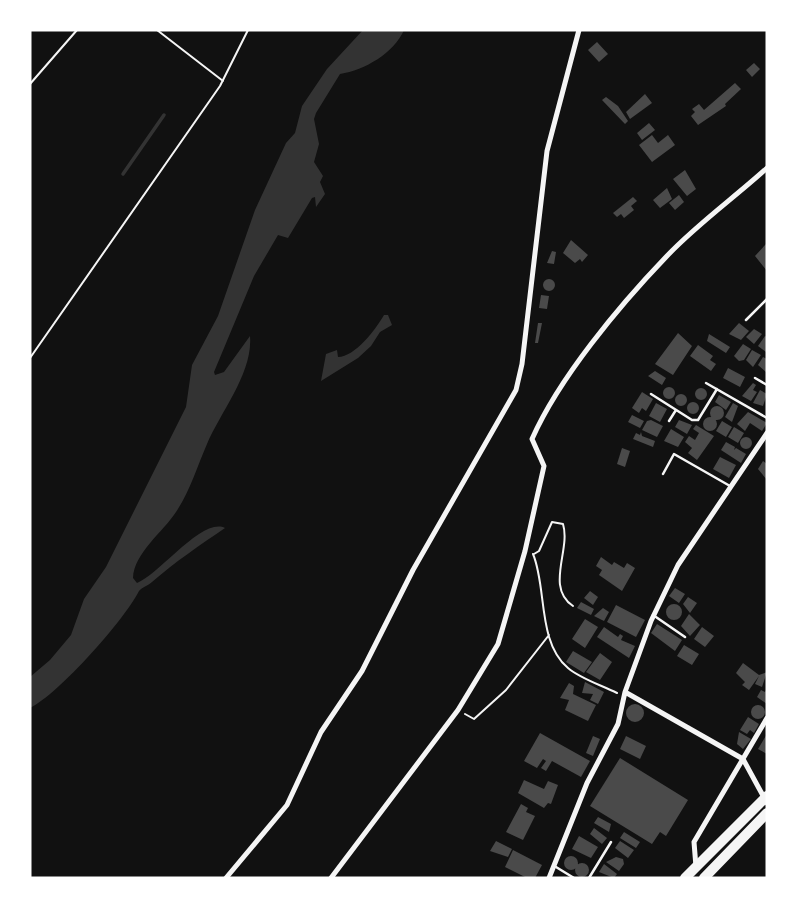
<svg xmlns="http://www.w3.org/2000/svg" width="797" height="908" font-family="Arial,sans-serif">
	<rect width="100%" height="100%" fill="#111"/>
	<path fill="#333" d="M363 30H404C394 53 365 70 340 74L316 113 314 119 319 144 314 162 323 176 320 182 325 194 316 207 315 197 312 198 288 238 278 235 254 276 214 372 215 375 224 372 250 336C253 373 221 411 207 444 197 467 190 491 176 512 163 532 134 553 133 578L137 583C159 575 202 517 225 528 200 545 175 562 152 582 148 586 142 587 139 591 125 619 59 694 30 708V677L50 660 71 635 84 599 106 567 186 407 192 365 218 316 255 210 286 143 295 133 302 106 327 69Z
		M384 315H388L392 325 380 332 371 346 358 358 321 381 326 354 337 350 338 357C355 357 376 329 384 315Z"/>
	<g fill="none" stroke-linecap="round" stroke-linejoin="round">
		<path stroke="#333" stroke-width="3.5" d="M123 174 164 115"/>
	</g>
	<path fill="#4a4a4a" d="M597 42 608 54 599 62 588 50Z
		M754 63 760 69 752 77 746 70Z
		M735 83 741 89 725 104 726 106 698 125 691 116 695 112 692 109 699 104 704 110Z
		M645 94 652 103 630 119 626 112Z
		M606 97 618 106 628 121 625 124 602 100Z
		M649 123 655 130 642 140 637 133Z
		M652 135 658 143 668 135 675 145 652 162 639 145Z
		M685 170 696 189 687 196 673 179Z
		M667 188 672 199 660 208 653 200Z
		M679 195 684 202 675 210 669 203Z
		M633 197 637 201 631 206 634 210 624 218 621 214 617 217 613 213Z
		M571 240 588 255 582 262 580 259 575 263 563 253Z
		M766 244 767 246V271L755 256Z
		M552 251 556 252 554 264 547 263Z
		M543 285a6 6 0 1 1 12 0a6 6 0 1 1-12 0Z
		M541 295 549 296 547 309 539 308Z
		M538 323H542L538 343H535Z
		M739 323 749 331 741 340 729 334Z
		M754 329 762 334 754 344 746 337Z
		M678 333 692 346 673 375 655 364Z
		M709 334 730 347 726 353 707 341Z
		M765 336 767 337 766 352 758 346Z
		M743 344 751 349 744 360 739 361 734 356Z
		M698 345 713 356 710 360 716 364 711 371 690 356Z
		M752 350 761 355 753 367 746 360Z
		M763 357 767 359V373L758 365Z
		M728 368 745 377 740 387 723 378Z
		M655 371 666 378 662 385 648 376Z
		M753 383 756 385 753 390 757 392 751 401 742 396Z
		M663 393a6 6 0 1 1 12 0a6 6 0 1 1-12 0Z
		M695 394a6 6 0 1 1 12 0a6 6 0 1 1-12 0Z
		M760 390 767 394 763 406 753 403Z
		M642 392 653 399 646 411 642 408 639 413 632 408Z
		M675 400a6 6 0 1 1 12 0a6 6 0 1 1-12 0Z
		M719 395 731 402 726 410 715 402Z
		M687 408a6 6 0 1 1 12 0a6 6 0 1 1-12 0Z
		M656 403 667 409 660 422 649 416Z
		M733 403 738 406 732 422 725 417Z
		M710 413a7 7 0 1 1 14 0a7 7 0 1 1-14 0Z
		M748 412 767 423 762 431 750 423 745 431 737 424Z
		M632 415 644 421 640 428 628 422Z
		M703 424a7 7 0 1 1 14 0a7 7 0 1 1-14 0Z
		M651 420 663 426 657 437 642 430 647 421Z
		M679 420 692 425 687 434 675 427Z
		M722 421 732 427 726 437 716 431Z
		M696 425 714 436 697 460 688 453 692 448 685 442 689 436 695 440 699 433 693 429Z
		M734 427 744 433 738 443 728 437Z
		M671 429 684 437 678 447 664 441Z
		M641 432 642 436 655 441 653 447 633 439 636 433 640 435Z
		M740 443a6 6 0 1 1 12 0a6 6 0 1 1-12 0Z
		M726 442 735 447 734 450 736 448 746 454 741 463 721 450Z
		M622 448 630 451 625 467 617 464Z
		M720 457 736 465 729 478 713 469Z
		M763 461 767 464V480L758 469Z
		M601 557 612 565 614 562 624 568 627 563 635 568 622 591 599 575 602 570 596 566Z
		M675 588 685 594 679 603 669 596Z
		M590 591 598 597 593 605 584 598Z
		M688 597 697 603 690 613 683 604Z
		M581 602 594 609 591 615 577 608Z
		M666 612a8 8 0 1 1 16 0a8 8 0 1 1-16 0Z
		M616 605 645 620 636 637 607 622Z
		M603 608 609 612 604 621 594 616Z
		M689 614 700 625 690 636 681 626Z
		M585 619 598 627 585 648 572 639Z
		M657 624 682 640 675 651 651 633Z
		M604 627 618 637 620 634 623 636 621 640 635 646 629 658 597 637Z
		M702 627 714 636 705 647 694 639Z
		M684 645 699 654 692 665 677 656Z
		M573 651 592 662 584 673 566 662Z
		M600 653 612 662 600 680 586 672Z
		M743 663 759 675 767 672 762 687 755 684 759 676 749 690 742 685 745 682 736 673Z
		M585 682 604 692 598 704 590 700 593 694 582 693Z
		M569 683 574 686 573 694 596 705 588 721 565 710 569 700 560 698Z
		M767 688V704L757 697 761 690 765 692Z
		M626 713a9 9 0 1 1 18 0a9 9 0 1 1-18 0Z
		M751 712a7 7 0 1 1 14 0a7 7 0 1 1-14 0Z
		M748 717 759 724 754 733 750 730 747 734 740 730Z
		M739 732 751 739 743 749 737 744Z
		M540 733 590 761 581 777 552 761 546 771 541 768 546 761 543 759 537 768 524 761Z
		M767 734V754L758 749Z
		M593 736 600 739 593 756 586 753Z
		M626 736 646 746 640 759 620 749Z
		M620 758 688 800 666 836 660 832 652 844 590 806Z
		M524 780 544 789 548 781 558 785 551 804 548 803 544 808 518 793Z
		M521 804 528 808 526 812 535 816 523 840 506 832Z
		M598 817 611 824 609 832 594 823Z
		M594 828 607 838 602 844 590 834Z
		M624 832 640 842 636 848 620 838Z
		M579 836 598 847 591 858 572 849Z
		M496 841 512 849 508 857 490 851Z
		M620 841 634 850 628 858 615 848Z
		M513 850 542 865 535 878H527L505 867Z
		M564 863a7 7 0 1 1 14 0a7 7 0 1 1-14 0Z
		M616 857 623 859 624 864 619 871 606 862Z
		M575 870a7 7 0 1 1 14 0a7 7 0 1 1-14 0Z
		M604 864 617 874 614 878 599 872Z"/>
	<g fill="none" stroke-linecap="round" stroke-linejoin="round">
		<path stroke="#f5f5f5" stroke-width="2" d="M157 30 223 81
			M30 84 77 30
			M30 358 220 86 248 30
			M533 554C547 587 537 642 568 668 581 679 601 685 617 693
			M534 554 539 551 552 522 563 524C571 550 545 587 573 606
			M465 714 474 719 506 690 549 635"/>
		<path stroke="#f5f5f5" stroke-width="2.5" d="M746 320 767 299
			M755 378 767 385
			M706 383 767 418
			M651 394 692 420H698L717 389
			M669 421 676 410
			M663 474 674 454 730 486
			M653 615 685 637
			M556 867 574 878
			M589 878 611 842"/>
		<path stroke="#f5f5f5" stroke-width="5" d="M767 433 678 565 651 621 625 692 743 759 767 803
			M696 867 694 842 767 718
			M226 878 287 805 321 732 362 671 413 570 516 390 522 364 547 151 579 30
			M331 878 458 710 498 644 525 551 544 466 532 439C559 378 619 306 666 257 696 225 734 198 767 168
			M549 878 587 783 618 724 625 692"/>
		<path stroke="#f5f5f5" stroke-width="10" d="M685 878 767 796
			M704 878 767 813"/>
	</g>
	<rect width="797" height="908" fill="none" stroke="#ffffff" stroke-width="63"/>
</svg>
